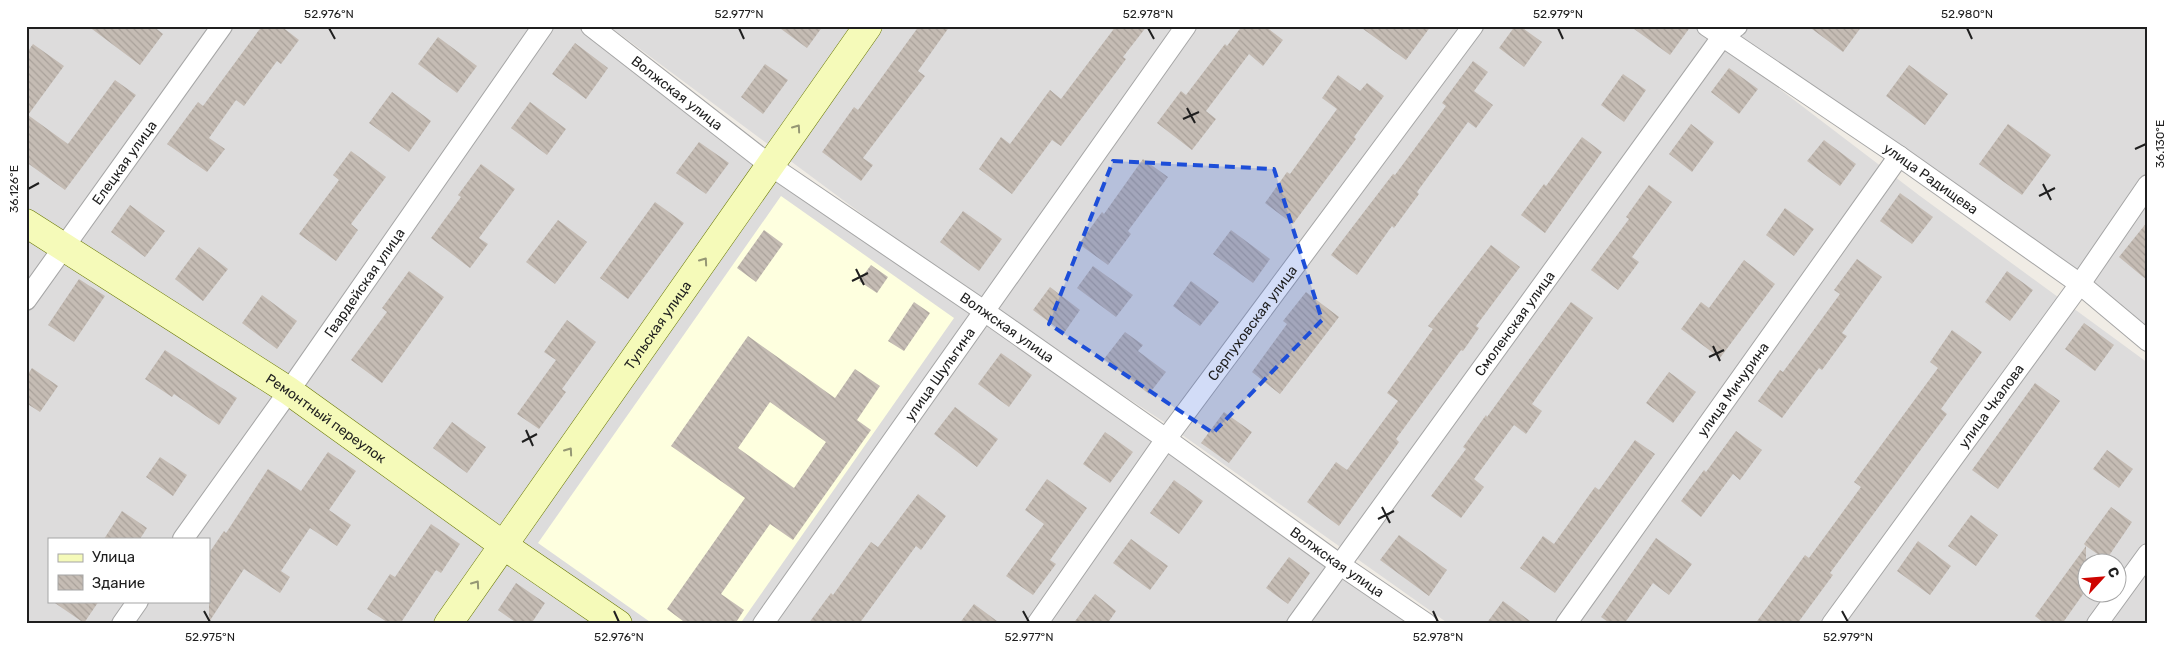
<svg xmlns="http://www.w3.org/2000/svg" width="2174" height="650" font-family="Rubik,sans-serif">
	<defs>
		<pattern id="building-back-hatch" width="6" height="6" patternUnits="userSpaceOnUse" patternTransform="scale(1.25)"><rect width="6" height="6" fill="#c5bcb4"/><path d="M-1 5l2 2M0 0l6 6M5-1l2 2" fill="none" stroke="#a9a19a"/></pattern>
	</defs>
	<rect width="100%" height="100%" fill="#f0ece5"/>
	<path fill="#dddcdc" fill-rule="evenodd" d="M26 26H577L1411 624H26ZM49 539H209V601H49Z
		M609 26H1697L1920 196 2148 363V624H1449L1164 422 972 296ZM2086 562H2116V592H2086Z
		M1735 26H2148V345L2061 281 1884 159 1725 37Z"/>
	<path fill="#feffdf" d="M781 196 954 318 740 624H653L538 543Z"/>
	<path fill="url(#building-back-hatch)" fill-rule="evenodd" d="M88 26H153L163 34 140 65Z
		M262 26H281L299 40 281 64 277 61 244 106 236 100 209 138 225 149 207 172 167 144 198 102 203 106Z
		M777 26H823L807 48Z
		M919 26H950L918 71 925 76 863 158 873 165 861 181 822 152 854 107 858 110Z
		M1116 26H1147L1123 57 1126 59 1061 146 1052 140 1012 194 979 169 1001 137 1010 144 1050 90 1061 99Z
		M1242 26H1265L1283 40 1263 66 1249 54 1206 111 1216 119 1192 150 1157 123 1181 91 1186 95 1225 44 1227 46Z
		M1359 26H1431L1406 60Z
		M1515 26H1520L1542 42 1524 67 1499 48Z
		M1630 26H1691L1670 55Z
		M1808 26H1862L1843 52Z
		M438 37 477 66 457 93 418 64Z
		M575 43 608 68 586 99 552 74Z
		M33 44 64 66 28 115 68 144 115 80 136 95 65 190 26 162V54Z
		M1473 61 1488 72 1474 91 1493 105 1476 128 1468 122 1417 192 1419 194 1394 228 1392 226 1357 275 1331 255 1393 174 1395 175 1446 106 1442 103Z
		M765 64 788 80 763 114 741 97Z
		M1909 65 1948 94 1925 125 1886 96Z
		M1729 68 1758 89 1739 114 1711 92Z
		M1623 74 1646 90 1624 122 1601 105Z
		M1338 75 1360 91 1367 83 1384 96 1354 137 1356 139 1293 224 1265 203 1287 172 1290 174 1337 109 1322 98Z
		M392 92 431 121 409 152 369 123Z
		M530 102 566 129 547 155 511 128Z
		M1691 124 1714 142 1692 172 1669 154Z
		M2008 124 2051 155 2022 195 1979 164Z
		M1582 137 1602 152 1545 233 1521 215 1544 184 1546 186Z
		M1824 140 1856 164 1840 186 1807 161Z
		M699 142 729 163 706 194 676 173Z
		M351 151 386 177 351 224 358 230 336 261 299 234 339 180 333 175Z
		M1143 159 1168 177 1128 231 1131 234 1108 265 1079 244 1102 212 1104 214Z
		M481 164 515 189 479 238 488 244 470 268 431 238 461 197 458 195Z
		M1649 185 1672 202 1632 257 1639 262 1618 290 1591 270 1629 219 1626 217Z
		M1900 193 1933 217 1912 244 1880 221Z
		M655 202 684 223 628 299 600 278Z
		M130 205 165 231 145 257 111 232Z
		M1785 208 1814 229 1794 256 1766 235Z
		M963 211 1002 239 979 271 940 242Z
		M558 220 587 242 555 284 526 262Z
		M2148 221V281L2119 257Z
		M764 230 783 244 756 282 737 268Z
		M1231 230 1270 259 1253 283 1213 254Z
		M1491 245 1520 267 1476 326 1479 328 1463 351 1461 350 1396 439 1399 442 1339 526 1307 502 1336 462 1347 470 1398 401 1387 393 1433 329 1428 326Z
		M199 247 228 269 203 301 175 279Z
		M1857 259 1882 277 1842 333 1847 336 1822 370 1819 368 1782 418 1758 401 1780 370 1783 372 1840 294 1834 290Z
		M1744 260 1775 284 1720 358 1681 329 1701 302 1709 308Z
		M871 265 888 277 877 293 859 281Z
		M1093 266 1133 295 1116 317 1077 288Z
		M409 271 444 297 382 383 351 360 387 312 382 308Z
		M2007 271 2033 290 2010 321 1985 302Z
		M79 279 105 296 74 342 48 325Z
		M1191 281 1219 302 1200 326 1173 306Z
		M1050 287 1080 310 1064 333 1033 310Z
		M1306 292 1339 317 1280 394 1252 372 1287 324 1283 321Z
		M262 295 297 321 277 349 242 323Z
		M914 302 930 313 904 351 888 341Z
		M1571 302 1593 318 1532 404 1542 411 1526 434 1514 425 1474 479 1484 487 1461 518 1431 496 1466 449 1463 447 1486 415 1487 417Z
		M567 320 596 342 562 389 566 392 539 429 517 414 556 360 544 352Z
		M2084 323 2114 345 2095 371 2065 349Z
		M1952 330 1982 352 1941 409 1947 414 1830 573 1833 575 1797 624H1755L1805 555 1809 558 1861 487 1854 482 1938 368 1930 362Z
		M1125 332 1143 345 1138 351 1166 372 1149 394 1104 359Z
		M748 336 835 398 855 369 880 386 857 420 871 430 793 540 770 524 721 594 744 610 735 624H687L667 609 745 498 671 446ZM770 402 826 442 794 488 738 448Z
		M165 350 237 398 219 425 174 394 172 397 145 379Z
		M1001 353 1032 375 1009 407 978 384Z
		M32 368 58 386 40 412 26 403V377Z
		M1669 372 1696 392 1673 423 1646 403Z
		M2035 383 2060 401 1998 489 1972 470Z
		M955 407 998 439 977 467 934 434Z
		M1224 412 1252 432 1229 463 1201 443Z
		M452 422 486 447 467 473 433 448Z
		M1736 431 1762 450 1740 480 1733 474 1701 517 1681 501 1704 470 1706 472Z
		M1105 432 1133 452 1110 483 1083 464Z
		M1635 440 1655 454 1555 593 1520 568 1543 536 1554 544 1595 487 1599 490Z
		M2107 450 2133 469 2119 488 2093 469Z
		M328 452 356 471 329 510 351 525 337 546 310 528 281 571 290 577 280 593 244 569 209 622V553L224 531 226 533 268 469 301 491Z
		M160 457 187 475 173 496 146 477Z
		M1047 479 1087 508 1050 560 1056 564 1033 595 1006 576 1044 524 1025 510Z
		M1174 480 1203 501 1179 534 1150 513Z
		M918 494 946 516 921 550 916 546 859 624H808L831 593 833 595 871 542 878 547Z
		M2111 507 2132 522 2106 560 2086 546V590L2062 624H2045L2035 616 2086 546 2084 544Z
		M122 511 147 528 140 539H104Z
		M1971 515 1998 535 1976 566 1948 546Z
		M431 524 460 544 441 573 436 570 400 624H390L367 609 390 574 395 577Z
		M1399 535 1447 570 1429 596 1380 560Z
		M1656 538 1692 564 1669 595 1653 583 1624 624H1611L1601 617Z
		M1131 539 1168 566 1150 590 1113 563Z
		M1918 541 1951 566 1930 595 1897 571Z
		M1289 557 1310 573 1288 604 1266 588Z
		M516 583 545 603 531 624H518L498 610Z
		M1095 594 1116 611 1107 624H1073Z
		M52 601H99L84 623Z
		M1503 601 1534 624H1486Z
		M974 604 1001 624H959Z"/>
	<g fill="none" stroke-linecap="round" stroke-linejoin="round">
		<defs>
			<g id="minor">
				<path id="s1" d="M591 26 771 166 984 311 1166 439 1339 564 1427 624"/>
				<path id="s2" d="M1707 26 1899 156 2080 284 2148 341"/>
				<path id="s3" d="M26 300 222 26"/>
				<path id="s4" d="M183 539 289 391 543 26"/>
				<path d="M122 624 138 601"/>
				<path id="s5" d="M763 624 1186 26"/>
				<path id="s6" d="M1037 624 1166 439 1473 26"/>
				<path id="s7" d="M1297 624 1722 37 1737 26"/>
				<path id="s8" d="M1566 624 1899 156"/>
				<path id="s9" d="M1832 624 2080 284 2148 185"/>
				<path d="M2097 624 2148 554"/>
			</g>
			<g id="secondary">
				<path id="s10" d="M26 223 289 391 503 545 618 624"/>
				<path id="s11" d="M448 624 868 26"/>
			</g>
		</defs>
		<use href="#minor" stroke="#a6a6a6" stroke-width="22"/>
		<use href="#secondary" stroke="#697804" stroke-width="29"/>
		<use href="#minor" stroke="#fff" stroke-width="20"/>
		<use href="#secondary" stroke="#f5fab9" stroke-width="28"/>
	</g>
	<defs><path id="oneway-chevron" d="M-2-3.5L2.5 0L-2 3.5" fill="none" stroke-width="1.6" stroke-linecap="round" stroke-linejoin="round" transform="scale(1.25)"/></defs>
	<g stroke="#959774">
		<use href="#oneway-chevron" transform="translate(797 128) rotate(-55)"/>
		<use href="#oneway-chevron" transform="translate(704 261) rotate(-55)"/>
		<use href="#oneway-chevron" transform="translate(569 451) rotate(-55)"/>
		<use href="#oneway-chevron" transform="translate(476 584) rotate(-55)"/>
	</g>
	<path fill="#1d4ed8" fill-opacity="0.2" stroke="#1d4ed8" stroke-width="4" stroke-dasharray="10 6" stroke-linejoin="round" d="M1113 161 1274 169 1322 320 1213 433 1049 324Z"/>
	<path fill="none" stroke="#1f1f1f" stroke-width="2" d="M329 28 335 39M739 28 744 39M1148 28 1154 39M1558 28 1563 39M1967 28 1972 39M1187 108 1195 123M1183 119 1199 112M2135 149 2146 144M2043 184 2051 200M28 189 39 183M2039 196 2055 188M856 269 864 285M852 281 868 273M1713 346 1720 361M1709 357 1724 350M526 430 533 446M522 442 537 434M1382 507 1390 523M1378 519 1394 511M204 611 210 622M614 611 619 622M1023 611 1029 622M1433 611 1438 622M1842 611 1848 622"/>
	<g text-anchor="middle" stroke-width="4.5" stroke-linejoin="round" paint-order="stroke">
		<g font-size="14" fill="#1f1f1f" stroke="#fff">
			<text dy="5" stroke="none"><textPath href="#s1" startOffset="109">Волжская улица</textPath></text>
			<text dy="5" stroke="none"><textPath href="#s3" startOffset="169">Елецкая улица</textPath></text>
			<text dy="5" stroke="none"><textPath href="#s2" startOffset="271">улица Радищева</textPath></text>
			<text dy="5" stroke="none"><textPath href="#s4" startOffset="314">Гвардейская улица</textPath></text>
			<text dy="5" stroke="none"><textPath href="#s6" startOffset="370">Серпуховская улица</textPath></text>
			<text dy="5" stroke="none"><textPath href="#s7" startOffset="371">Смоленская улица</textPath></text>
			<text dy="5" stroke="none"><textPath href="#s11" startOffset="365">Тульская улица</textPath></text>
			<text dy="5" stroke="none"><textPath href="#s1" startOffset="514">Волжская улица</textPath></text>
			<text dy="5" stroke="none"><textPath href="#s5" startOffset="306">улица Шульгина</textPath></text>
			<text dy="5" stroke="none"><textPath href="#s8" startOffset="288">улица Мичурина</textPath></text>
			<text dy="5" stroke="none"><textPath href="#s9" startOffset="270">улица Чкалова</textPath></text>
			<text dy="5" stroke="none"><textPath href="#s10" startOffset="358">Ремонтный переулок</textPath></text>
			<text dy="5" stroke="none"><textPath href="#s1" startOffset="919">Волжская улица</textPath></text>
		</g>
	</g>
	<rect width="2174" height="650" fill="none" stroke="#ffffff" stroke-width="55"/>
	<rect x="48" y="538" width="162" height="65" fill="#ffffff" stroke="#a5a5a5"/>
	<rect x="58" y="554" width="25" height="8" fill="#f5fab9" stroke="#a5a5a5"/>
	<text x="92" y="562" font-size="15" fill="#1f1f1f">Улица</text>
	<rect x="58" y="575" width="25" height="15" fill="url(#building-back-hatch)" stroke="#a5a5a5"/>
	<text x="92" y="588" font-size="15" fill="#1f1f1f">Здание</text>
	<g transform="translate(2102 578) rotate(64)"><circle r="24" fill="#ffffff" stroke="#a5a5a5"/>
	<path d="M0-4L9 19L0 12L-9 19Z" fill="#ce0400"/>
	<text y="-8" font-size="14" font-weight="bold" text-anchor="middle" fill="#1f1f1f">С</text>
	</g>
	<rect x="28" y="28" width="2118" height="594" fill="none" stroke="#1f1f1f" stroke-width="2"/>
	<g font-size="12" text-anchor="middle" fill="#1f1f1f">
		<text x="329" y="18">52.976°N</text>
		<text x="739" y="18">52.977°N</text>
		<text x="1148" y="18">52.978°N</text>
		<text x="1558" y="18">52.979°N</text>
		<text x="1967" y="18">52.980°N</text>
		<text transform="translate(2160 144) rotate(-90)" y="4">36.130°E</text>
		<text transform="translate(14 189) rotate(-90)" y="4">36.126°E</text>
		<text x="210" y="641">52.975°N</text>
		<text x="619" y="641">52.976°N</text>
		<text x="1029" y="641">52.977°N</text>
		<text x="1438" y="641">52.978°N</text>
		<text x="1848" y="641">52.979°N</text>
	</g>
</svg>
